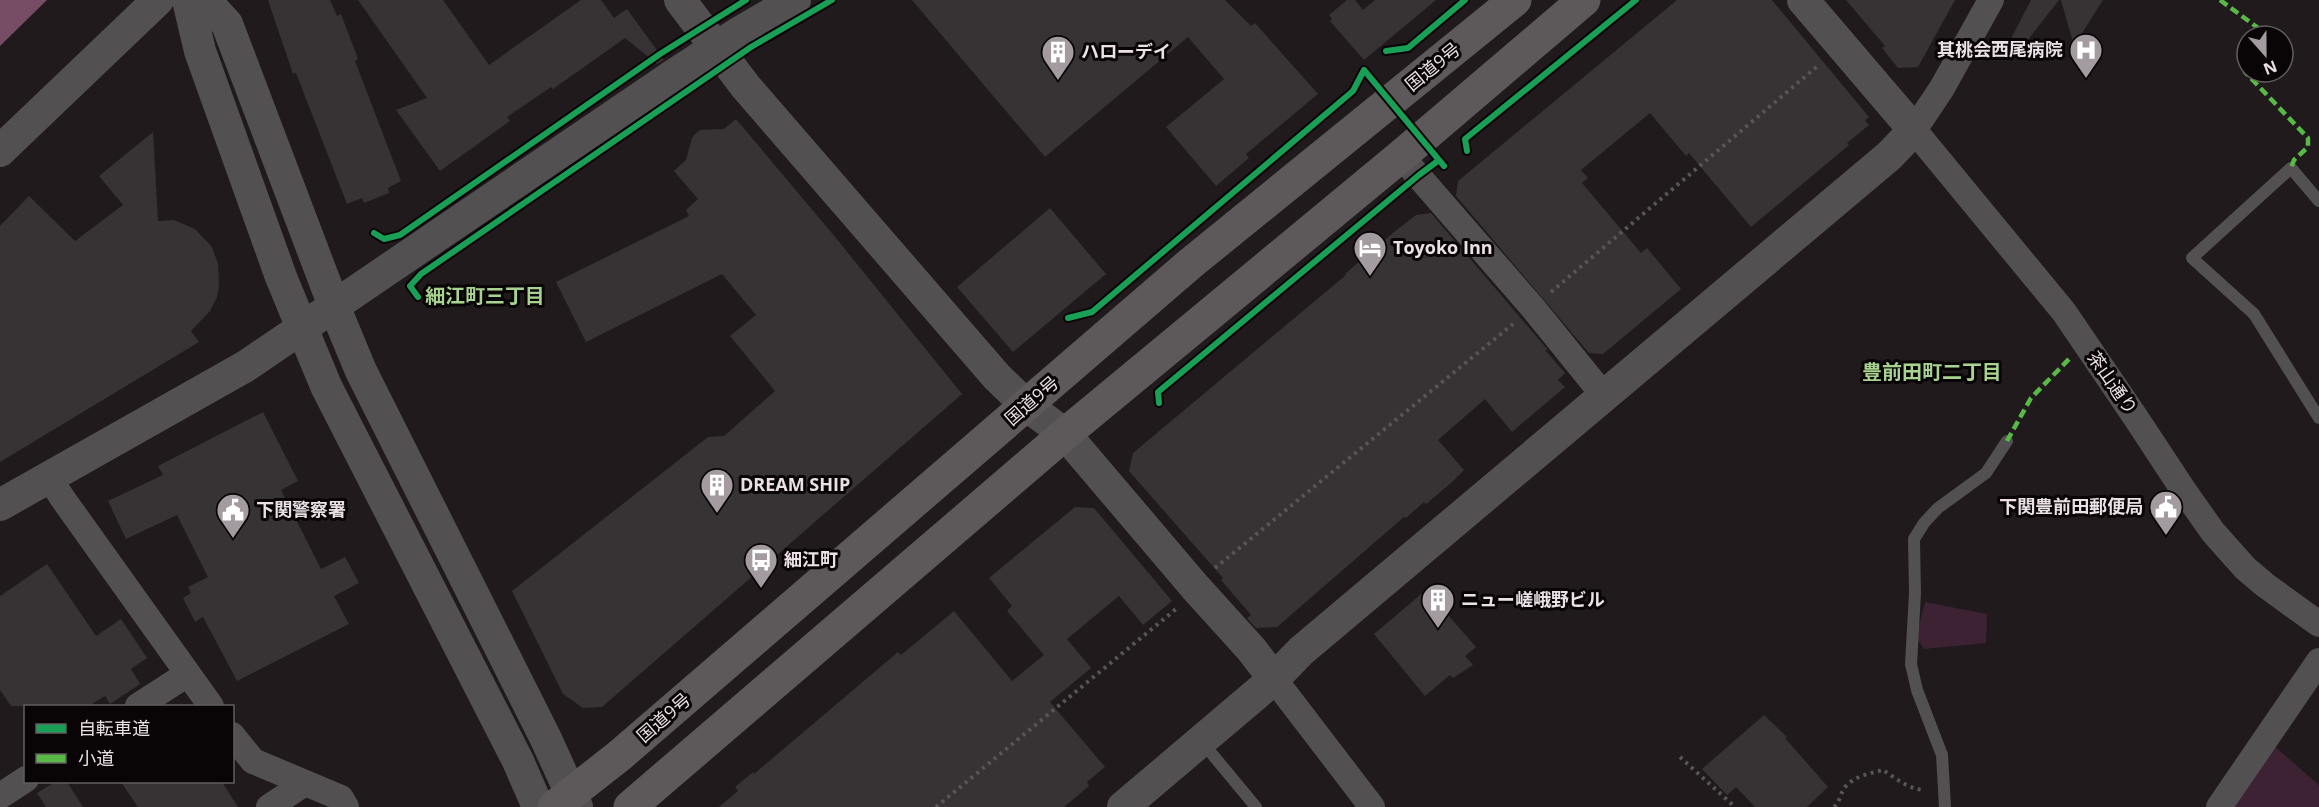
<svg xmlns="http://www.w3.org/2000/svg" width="2319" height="807" font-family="'Open Sans','Noto Sans JP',sans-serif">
	<rect width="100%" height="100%" fill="#201a1d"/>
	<path fill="#3d2233" d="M1925 602 1987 614 1986 643 1924 649 1916 637Z
		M2273 745 2319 785V807H2231Z"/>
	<path fill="#764d64" d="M0 0H47L0 46Z"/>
	<path fill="#373234" d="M268 0H330L337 16 341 14 358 59 355 61 401 181 388 188 389 193 364 203 362 198 347 204 296 73 293 74Z
		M358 0H443L489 65 581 0H601L614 18 627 9 664 60 657 64 625 38 553 89 551 87 507 117 510 121 440 171 396 110 427 98Z
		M912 0H1225L1251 26 1255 23 1318 94 1246 154 1249 158 1216 186 1166 127 1224 79 1188 37 1045 157Z
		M1347 0H1355L1363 10 1375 0H1436L1364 60 1330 21 1332 19 1329 15Z
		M1677 0H1772L1869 117 1865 120 1869 125 1847 143 1849 145 1751 227 1689 153 1686 156 1650 113 1581 170 1588 178 1582 183 1641 253 1647 248 1681 289 1603 354 1589 353 1456 196 1458 181Z
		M1846 0H1955L1918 67 1898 68 1882 48 1885 46Z
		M2031 0H2059L2012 60 2003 54Z
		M2061 0H2103L2074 46Z
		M736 119 836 238 962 394 602 707 583 708 563 694 512 591 708 437 724 436 775 391 730 336 756 315 722 274 586 342 556 282 689 216 686 210 698 199 674 171 686 160 692 138 695 134 700 130 724 129Z
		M153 132 158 221 174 220 195 229 212 247 218 264 219 285 217 297 210 311 191 331 199 342 0 462V226L29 196 75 241 123 205 99 176Z
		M1050 208 1106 274 1013 352 957 287Z
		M1431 213 1548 350H1545L1565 373 1558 380 1565 387 1512 432 1485 399 1438 440 1464 470 1451 483 1426 504 1424 502 1406 518 1404 517 1277 627 1256 628 1247 618 1251 615 1221 580 1223 578 1129 471 1133 453 1346 275 1345 274 1394 232 1416 215Z
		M263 412 298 481 281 490 321 569 345 557 359 583 334 596 349 624 237 681 203 617 195 622 183 598 191 593 188 587 208 577 177 515 126 539 108 501 163 475 158 466Z
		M1075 507 1094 508 1172 601 1143 625 1119 596 1067 639 1091 668 1050 702 1105 767 1087 782 1089 786 1064 807H719L738 791 735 787 753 772 754 774 898 652 901 655 954 611 1012 681 1044 655 1007 611 1012 606 989 578Z
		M47 564 96 636 121 619 147 658 131 669 140 684 110 704 105 696 89 706H11L0 690V596Z
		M1426 590 1476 647 1465 656 1473 665 1453 678 1450 675 1425 696 1374 634Z
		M1764 715 1787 737 1785 738 1828 787 1807 807H1755L1736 787 1727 795 1702 769Z
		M55 782H67L83 807H46L37 793Z
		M121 782H222L238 807H138Z"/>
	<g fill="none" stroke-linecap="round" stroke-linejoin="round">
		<path stroke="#575556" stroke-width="4" stroke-dasharray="3 4.5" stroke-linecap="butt" d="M1551 292 1820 64
			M1215 568 1513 324
			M1680 757 1735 807
			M936 807 1176 609
			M1834 807C1841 801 1840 792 1846 786 1855 776 1871 773 1883 770 1895 778 1910 790 1925 790"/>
		<path stroke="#535052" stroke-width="12" d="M2319 201 2291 168 2192 258 2254 314 2319 418
			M1212 754 1256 807
			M1945 807 1942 755 1917 690 1911 664 1915 593 1914 539 1924 523 1938 508 1986 473 2007 441"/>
		<path stroke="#535052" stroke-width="26" d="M1991 0 1942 88 1914 130 2064 312 2136 418 2184 491 2213 532 2245 568 2265 585 2319 624
			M1401 156 1533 308 1605 397
			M48 476 63 499 211 706
			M1274 679 1372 807
			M138 706 186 675
			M232 735 253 761 341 798 346 807
			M0 796 26 779
			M269 807 305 783
			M2219 807 2319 661"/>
		<path stroke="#535052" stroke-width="32" d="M188 0 200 51 281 277 326 386 518 761 538 807
			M205 0 227 24 334 306 361 371 546 739 577 807
			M680 0 746 87 997 377 1026 405 1065 434 1195 587 1252 650 1274 679
			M0 151 158 0
			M0 505 246 366 675 74 740 32 795 0
			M1123 807 1274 679 1301 651 1889 156 1914 130 1803 0"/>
		<path stroke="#5d585a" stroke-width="33" d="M554 807 619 756 1191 263 1515 0
			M630 807 1065 434 1401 156 1584 0"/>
		<path stroke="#58b947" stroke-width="4.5" stroke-dasharray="9 4.5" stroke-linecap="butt" d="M2220 0 2265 33 2264 36
			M2247 68 2245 72 2308 138V147L2294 160 2291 168
			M2007 441 2031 398 2072 356"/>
		<defs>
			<path id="cycleway" d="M1386 51 1408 48 1465 0
				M1467 151 1465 139 1636 0
				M374 233 384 239 400 235 660 54 746 0
				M418 297 410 286 421 274 751 47 832 0
				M1068 318 1092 312 1353 91 1364 70 1439 160
				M1159 403 1158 392 1419 175 1439 160 1444 166"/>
		</defs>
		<use href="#cycleway" stroke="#090507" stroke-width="10"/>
		<use href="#cycleway" stroke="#1a9f57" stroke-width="6"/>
	</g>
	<defs>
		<symbol id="hospital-pin" viewBox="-11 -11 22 30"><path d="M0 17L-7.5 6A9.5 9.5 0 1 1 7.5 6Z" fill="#a39b9f" stroke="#090507"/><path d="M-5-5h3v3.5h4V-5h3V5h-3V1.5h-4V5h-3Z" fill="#fff"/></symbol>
		<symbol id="building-pin" viewBox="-11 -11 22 30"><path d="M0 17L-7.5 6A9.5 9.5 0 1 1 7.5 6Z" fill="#a39b9f" stroke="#090507"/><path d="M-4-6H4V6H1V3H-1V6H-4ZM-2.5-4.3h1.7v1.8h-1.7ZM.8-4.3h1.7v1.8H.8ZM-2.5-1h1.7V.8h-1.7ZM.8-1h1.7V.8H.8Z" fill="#fff"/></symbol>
		<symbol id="hotel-pin" viewBox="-11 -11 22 30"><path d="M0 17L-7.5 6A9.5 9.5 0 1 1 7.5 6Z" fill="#a39b9f" stroke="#090507"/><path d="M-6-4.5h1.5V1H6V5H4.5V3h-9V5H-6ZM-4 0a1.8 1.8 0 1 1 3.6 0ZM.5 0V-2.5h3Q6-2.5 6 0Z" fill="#fff"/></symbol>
		<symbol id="civic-pin" viewBox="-11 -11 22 30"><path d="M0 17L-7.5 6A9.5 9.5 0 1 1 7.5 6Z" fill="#a39b9f" stroke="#090507"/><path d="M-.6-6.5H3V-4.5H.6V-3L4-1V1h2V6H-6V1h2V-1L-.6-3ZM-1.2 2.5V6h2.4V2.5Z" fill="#fff"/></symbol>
		<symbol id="bus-pin" viewBox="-11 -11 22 30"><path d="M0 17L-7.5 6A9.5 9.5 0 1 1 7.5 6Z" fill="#a39b9f" stroke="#090507"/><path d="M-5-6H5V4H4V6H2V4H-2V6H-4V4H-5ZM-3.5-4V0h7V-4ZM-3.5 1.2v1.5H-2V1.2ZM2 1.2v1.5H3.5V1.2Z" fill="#fff"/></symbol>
	</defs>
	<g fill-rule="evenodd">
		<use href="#hospital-pin" x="2067" y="31" width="38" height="52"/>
		<use href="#building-pin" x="1039" y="33" width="38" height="52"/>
		<use href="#hotel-pin" x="1351" y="229" width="38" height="52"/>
		<use href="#building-pin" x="698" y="466" width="38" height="52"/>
		<use href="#civic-pin" x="2147" y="488" width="38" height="52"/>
		<use href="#civic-pin" x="214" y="491" width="38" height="52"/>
		<use href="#bus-pin" x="742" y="541" width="38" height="52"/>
		<use href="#building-pin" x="1419" y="581" width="38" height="52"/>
	</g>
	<g text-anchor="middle" stroke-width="6" stroke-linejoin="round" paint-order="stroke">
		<g font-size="18" font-weight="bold" fill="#eae0e5" stroke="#090507" text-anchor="start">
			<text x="2063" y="56" text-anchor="end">其桃会西尾病院</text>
			<text x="1081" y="58">ハローデイ</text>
			<text x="1393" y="254">Toyoko Inn</text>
			<text x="740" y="491">DREAM SHIP</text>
			<text x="2143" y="513" text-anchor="end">下関豊前田郵便局</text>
			<text x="256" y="516">下関警察署</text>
			<text x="784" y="566">細江町</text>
			<text x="1461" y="606">ニュー嵯峨野ビル</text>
		</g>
		<g font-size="18" fill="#eae0e5" stroke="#090507">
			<text transform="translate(1433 67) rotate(-39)" y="6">国道9号</text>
			<text transform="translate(2112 383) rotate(55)" y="6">茶山通り</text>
			<text transform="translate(1032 401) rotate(-41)" y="6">国道9号</text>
			<text transform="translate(664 718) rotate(-41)" y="6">国道9号</text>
		</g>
		<g font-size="20" font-weight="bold" fill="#a8d28f" stroke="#090507">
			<text x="485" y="303">細江町三丁目</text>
			<text x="1932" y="379">豊前田町二丁目</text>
		</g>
	</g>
	<rect x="24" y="705" width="210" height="78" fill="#090507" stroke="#635d60" stroke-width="1.5"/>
	<rect x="36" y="724" width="30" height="9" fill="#1a9f57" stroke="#635d60" stroke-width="1.5"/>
	<text x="78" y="735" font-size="18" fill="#eae0e5">自転車道</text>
	<rect x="36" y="754" width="30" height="9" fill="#58b947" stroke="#635d60" stroke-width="1.5"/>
	<text x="78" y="765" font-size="18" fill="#eae0e5">小道</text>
	<g transform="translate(2265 54) rotate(159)"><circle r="28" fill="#090507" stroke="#635d60" stroke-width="1.5"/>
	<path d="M0-4.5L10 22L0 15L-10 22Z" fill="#a39b9f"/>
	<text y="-9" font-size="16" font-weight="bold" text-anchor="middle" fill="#eae0e5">N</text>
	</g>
</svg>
